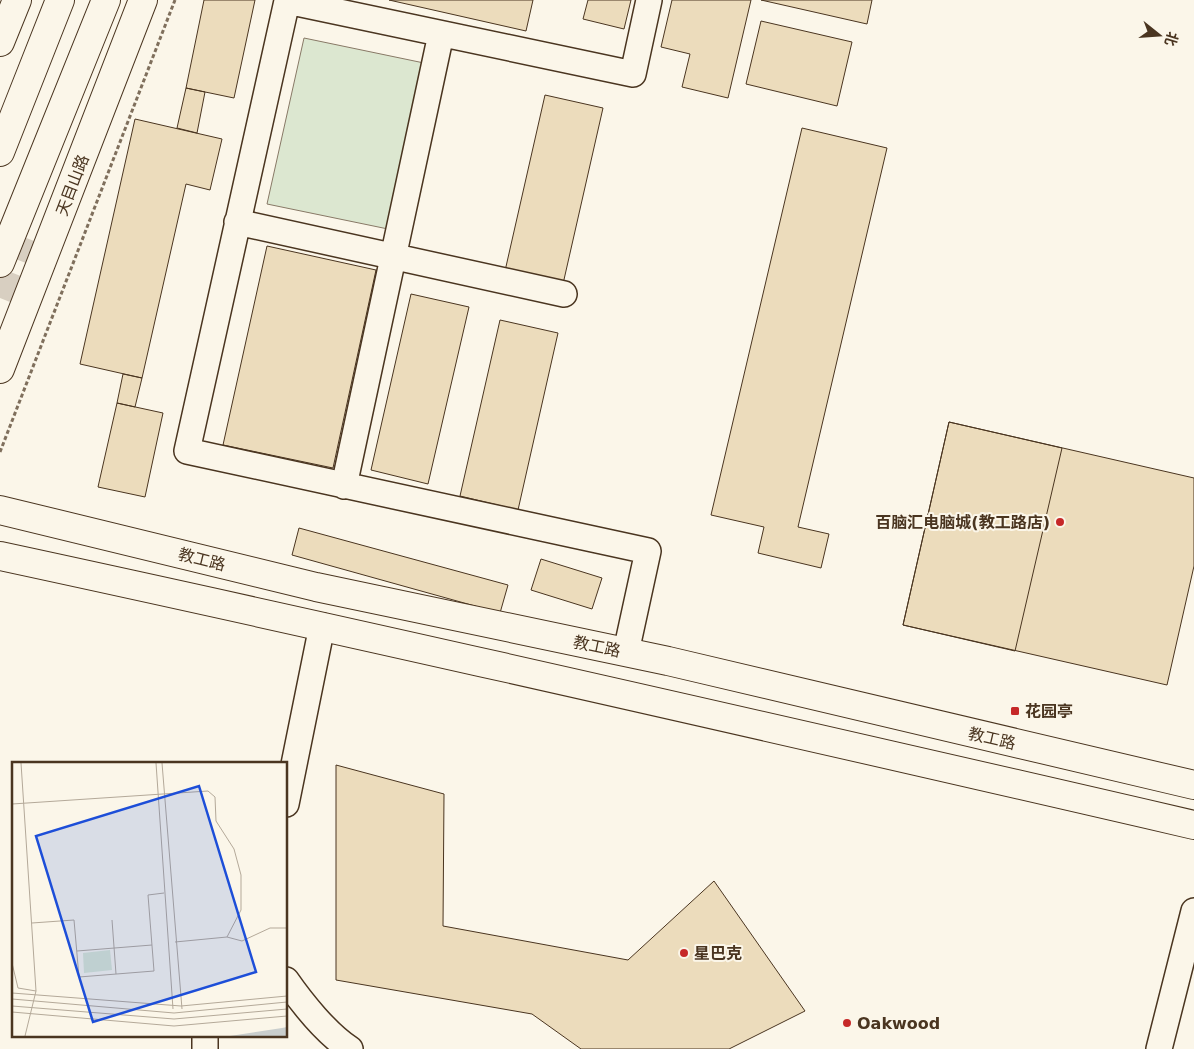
<svg xmlns="http://www.w3.org/2000/svg" width="1194" height="1049" font-family="'DejaVu Sans','Noto Sans SC',sans-serif">
	<rect width="100%" height="100%" fill="#fbf6e9"/>
	<path fill="#dce7d0" stroke="#887966" d="M304 38 424 63 388 229 267 204Z"/>
	<path fill="#ecdcbc" stroke="#4a3520" d="M204 0H255L234 98 186 88Z
		M389 0H533L526 31Z
		M588 0H631L624 29 583 19Z
		M672 0H751L728 98 682 87 690 54 661 47Z
		M761 0H872L867 24Z
		M761 21 852 42 837 106 746 84Z
		M186 88 205 92 197 133 177 128Z
		M545 95 603 108 563 284 505 271Z
		M135 119 222 139 210 190 186 184 142 378 80 364Z
		M802 128 887 148 798 527 829 534 821 568 758 553 764 527 711 515Z
		M267 246 376 270 333 468 223 445Z
		M411 294 469 307 428 484 371 470Z
		M500 320 558 333 518 510 460 496Z
		M123 374 142 378 135 407 117 403Z
		M117 403 163 413 145 497 98 487Z
		M949 422 1194 478V566L1167 685 903 625Z
		M949 422 1062 448 1015 651 903 625Z
		M299 528 508 585 500 613 292 555Z
		M541 559 602 578 592 609 531 590Z
		M336 765 444 794 443 926 628 960 714 881 805 1011 729 1049H581L532 1014 336 980Z"/>
	<g fill="none" stroke-linecap="round" stroke-linejoin="round">
		<path stroke="#d8cfc1" stroke-width="28" stroke-dasharray="28 14" stroke-linecap="butt" d="M0 298 24 237"/>
		<defs>
			<path id="minor" d="M237 222 564 294
				M344 486 441 34
				M626 652 648 551 187 451 287 1 633 74 649 0
				M286 804 322 626
				M286 980C302 1003 327 1034 350 1049
				M205 1049V1035
				M1159 1049 1194 911"/>
			<path id="major" d="M0 42 17 0
				M0 152 60 0
				M0 263 106 0
				M0 369 143 0
				M0 510 316 587 668 661 1194 785
				M0 556C399 642 796 733 1194 825"/>
		</defs>
		<use href="#minor" stroke="#4a3520" stroke-width="28"/>
		<use href="#major" stroke="#4a3520" stroke-width="30"/>
		<path stroke="#7f6f5c" stroke-width="3" stroke-dasharray="4 2.5" stroke-linecap="butt" d="M0 452 175 0"/>
		<use href="#minor" stroke="#fbf6e9" stroke-width="25"/>
		<use href="#major" stroke="#fbf6e9" stroke-width="28"/>
	</g>
	<g fill="#c62828" stroke="#fbf6e9" stroke-width="2">
		<circle cx="1060" cy="522" r="5"/>
		<rect x="1010" y="706" width="10" height="10" rx="2.5"/>
		<circle cx="684" cy="953" r="5"/>
		<circle cx="847" cy="1023" r="5"/>
	</g>
	<g text-anchor="middle" stroke-width="4" stroke-linejoin="round" paint-order="stroke">
		<g font-size="16" fill="#4a3520" stroke="#fbf6e9">
			<text transform="translate(72 185) rotate(-69)" y="6">天目山路</text>
			<text transform="translate(202 559) rotate(14)" y="6">教工路</text>
			<text transform="translate(597 646) rotate(12)" y="6">教工路</text>
			<text transform="translate(992 738) rotate(13)" y="6">教工路</text>
		</g>
		<g font-size="16" font-weight="bold" fill="#4a3520" stroke="#fbf6e9" text-anchor="start">
			<text x="1050" y="528" text-anchor="end">百脑汇电脑城(教工路店)</text>
			<text x="1025" y="717">花园亭</text>
			<text x="694" y="959">星巴克</text>
			<text x="857" y="1029">Oakwood</text>
		</g>
	</g>
	<g transform="translate(12 762)">
		<rect width="275" height="275" fill="#fbf6e9"/>
		<path d="M98 188 100 208 72 211 71 191Z" fill="#dce7d0"/>
		<path d="M275 265V274H218L270 266Z" fill="#c9cecd"/>
		<path fill="none" stroke="#b4a999" stroke-width="1" d="M9 1 24 229 13 274M144 1 161 247M150 1 170 247M0 42 196 29 203 35 204 59 222 87 229 113V148L215 175M100 158 104 212M20 161 62 158 67 215 142 209 136 133 152 131M163 180 215 175 230 179 258 166H275M65 189 140 183M0 201 6 226 24 229M0 231 169 244 275 234M0 237 162 251 275 240M0 244 162 257 275 247M0 250 162 264 275 254"/>
		<path fill="#1d4ed8" fill-opacity="0.15" stroke="#1d4ed8" stroke-width="2.5" d="M187 24 244 210 81 260 24 74Z"/>
		<rect width="275" height="275" fill="none" stroke="#4a3520" stroke-width="2.5"/>
	</g>
	<g transform="translate(1159 35) rotate(107)" stroke="#fbf6e9" stroke-width="4" paint-order="stroke">
	<path d="M0-4L9 19L0 12L-9 19Z" fill="#4a3520"/>
	<text y="-8" font-size="14" font-weight="bold" text-anchor="middle" fill="#4a3520">北</text>
	</g>
</svg>
